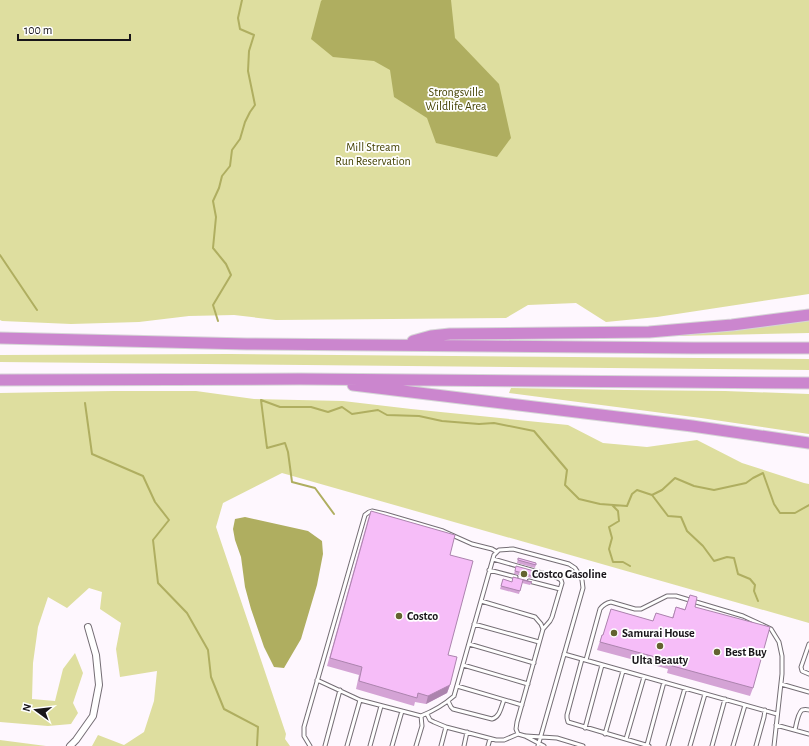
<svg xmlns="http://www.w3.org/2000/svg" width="809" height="746" font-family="'Alegreya Sans',sans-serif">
	<rect width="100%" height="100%" fill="#fef7fe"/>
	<path fill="#dede9f" d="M0 0H809V294L657 317 606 322 576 303 528 305 506 318 276 320 234 315 189 316 139 322 71 324 2 321 0 320Z
		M809 318V333L676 336 675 333Z
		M229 354 809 359V370L0 362V355Z
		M511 388 625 390 725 391 809 394V434L701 418 509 393Z
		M114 391H196L254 399 343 401 411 409 568 425 603 443 647 447 697 440 742 463 804 483 809 484V623L282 473 223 503 216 527 286 734 285 739 290 746H92L98 735 124 745 144 732 154 701 157 671 120 677 116 649 121 623 100 609 102 592 89 588 67 608 48 597 38 627 33 663 32 699 55 701 63 669 75 653 83 673 73 703 78 713 71 724 48 726 0 722V393Z
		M0 736V740L46 746H0Z"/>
	<path fill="#afae60" d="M322 0H451L455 38 499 84 511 138 497 157 436 143 427 118 394 97 390 70 374 61 333 57 311 39 321 1Z
		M245 517 308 531 322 541 323 554 317 585 301 639 284 668 274 667 264 647 251 609 245 587 241 557 235 540 233 529 235 519Z"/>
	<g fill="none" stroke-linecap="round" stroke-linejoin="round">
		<path stroke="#afae60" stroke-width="2" d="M0 255 37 310
			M218 321 213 305 231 275 226 264 213 248 216 217 213 201 219 188 222 176 230 166 232 150 240 139 245 122 250 112 255 105 248 71 249 51 254 35 240 29 238 18 242 0
			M85 403 92 454 143 476 155 502 169 520 153 540 158 583 187 613 208 650 211 677 224 709 258 727 257 746
			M652 495 668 516 681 517 687 531 703 546 714 561 727 557 734 558 738 574 750 579 755 585 754 591 758 601
			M612 505 618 511 619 521 609 527 612 538 609 549 613 562H623L630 566
			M334 514 315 488 292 482 288 452 285 443 267 448 261 400 280 407H311L328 412 342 407 352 414 378 410 387 415 419 416 442 421 479 424 494 423 534 431 567 470 565 485 579 499 600 504 627 506 632 494 637 490 652 495 662 490 675 478 694 486 714 490 746 483 753 478 763 473 774 504 780 513H795L809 505"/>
		<defs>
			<path id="service" d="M493 559 556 577 561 580 562 583 552 617 550 621 543 629 517 722 516 729 518 734 525 736 544 746
				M489 570 516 577
				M529 581 560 589
				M481 601 535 617 541 624 543 629
				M474 624 539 642
				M469 644 534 663
				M809 644 801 667 802 671 809 674
				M564 654 777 714
				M582 659 567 715V718L568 722 649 746
				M586 660 600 609C603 605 606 603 611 602L635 609H641L667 596H676L743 616 771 629 779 642 782 656V674L774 746
				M463 665 528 684
				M317 680 360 700 421 716C433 711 445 704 454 696L494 555 499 550 513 549 569 564 575 568 579 574 582 580 583 588 538 746
				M781 684 809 692
				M457 686 522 705
				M448 701 451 707 453 709 492 719C500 717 501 707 504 700
				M427 714 430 720 434 722 446 727 496 740H504L518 734
				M776 725 809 734
				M585 728 602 665
				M795 730C796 725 798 713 802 710 805 709 806 709 809 710
				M605 734 623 671
				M526 736 557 738 583 746
				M626 739 644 677
				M647 745 664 682
				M310 746 304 736V727L365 515 369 512 372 511 385 514 443 531 472 544 492 549 497 552
				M325 746 340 690
				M347 746 360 700
				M370 746 381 706
				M392 746 402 711
				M416 746 422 726 421 716
				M441 746 446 727
				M464 746 467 732
				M488 746 490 739
				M668 746 685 688
				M690 746 705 694
				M712 746 725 699
				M733 746 745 705
				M756 746 764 717 765 710"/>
			<path id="minor" d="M70 746 76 740 93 716 99 685 96 655 88 627"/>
			<path id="motorway" d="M0 338 247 344 693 348H809
				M413 341 431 336 450 334 649 332 732 325 809 315
				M0 380 300 379 809 383
				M353 385 692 426 809 443"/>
		</defs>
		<use href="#service" stroke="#746d74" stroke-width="5"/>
		<use href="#minor" stroke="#746d74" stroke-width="8"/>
		<use href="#motorway" stroke="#d5d5d6" stroke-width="13"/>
		<use href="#service" stroke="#fff" stroke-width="3"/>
		<use href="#minor" stroke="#fff" stroke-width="6"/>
		<use href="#motorway" stroke="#cb86ce" stroke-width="11"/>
	</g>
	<path fill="#d4a3d5" d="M371 511 450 555 448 655 450 685 447 693 426 704 415 702 414 706 356 689 359 675 327 666 368 519Z
		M518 558 536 563 535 568 517 563Z
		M516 566 534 571 532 578 514 574Z
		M513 577 532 582 530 585 522 583 519 594 500 589 503 579 512 582Z
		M690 595 695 607 753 688 750 696 667 673 668 669 597 650 602 635H603L611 609 653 621 656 613 672 618 676 607 685 609Z"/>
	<path fill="#ac84ae" d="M450 685 447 693 426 704 428 696Z"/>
	<path fill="#f6bdf8" stroke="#ac84ae" d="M371 511 455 535 450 555 473 561 448 655 457 657 450 685 428 696 418 693 417 698 359 681 362 667 330 658Z
		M518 558 536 563V565L518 560Z
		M516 566 534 571 533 576 515 571Z
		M513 577 532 582H531L523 580 520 591 501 586 503 579 512 582Z
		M690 595 697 597 695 607 770 627 753 688 669 665 670 661 600 642 602 635H603L611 609 653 621 656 613 673 618 676 607 685 610Z"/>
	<g fill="#63622f" stroke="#fff" stroke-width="1.5">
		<circle cx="524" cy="574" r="4"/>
		<circle cx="399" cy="616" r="4"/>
		<circle cx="614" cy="633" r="4"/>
		<circle cx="660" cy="646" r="4"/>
		<circle cx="717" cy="652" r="4"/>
	</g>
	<g text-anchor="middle" stroke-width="3.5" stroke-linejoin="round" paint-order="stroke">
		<g font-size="12" fill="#444203" stroke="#fff">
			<text x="456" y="96">Strongsville<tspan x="456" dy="14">Wildlife Area</tspan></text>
			<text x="373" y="151">Mill Stream<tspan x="373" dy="14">Run Reservation</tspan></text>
		</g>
		<g font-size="12" font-weight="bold" fill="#181519" stroke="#fff" text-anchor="start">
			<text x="532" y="578">Costco Gasoline</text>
			<text x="407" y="620">Costco</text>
			<text x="622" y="637">Samurai House</text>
			<text x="725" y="656">Best Buy</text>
			<text x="660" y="664" text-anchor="middle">Ulta Beauty</text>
		</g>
	</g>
	<g transform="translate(36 710) rotate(285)" stroke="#ffffff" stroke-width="3" paint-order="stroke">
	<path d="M0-3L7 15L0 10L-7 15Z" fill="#181519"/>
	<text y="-6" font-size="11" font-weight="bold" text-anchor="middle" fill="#181519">N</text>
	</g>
	<path d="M18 34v6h112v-6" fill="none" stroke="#181519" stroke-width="2"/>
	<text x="24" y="34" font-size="12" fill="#181519" stroke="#ffffff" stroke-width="3" paint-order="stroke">100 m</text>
</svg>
